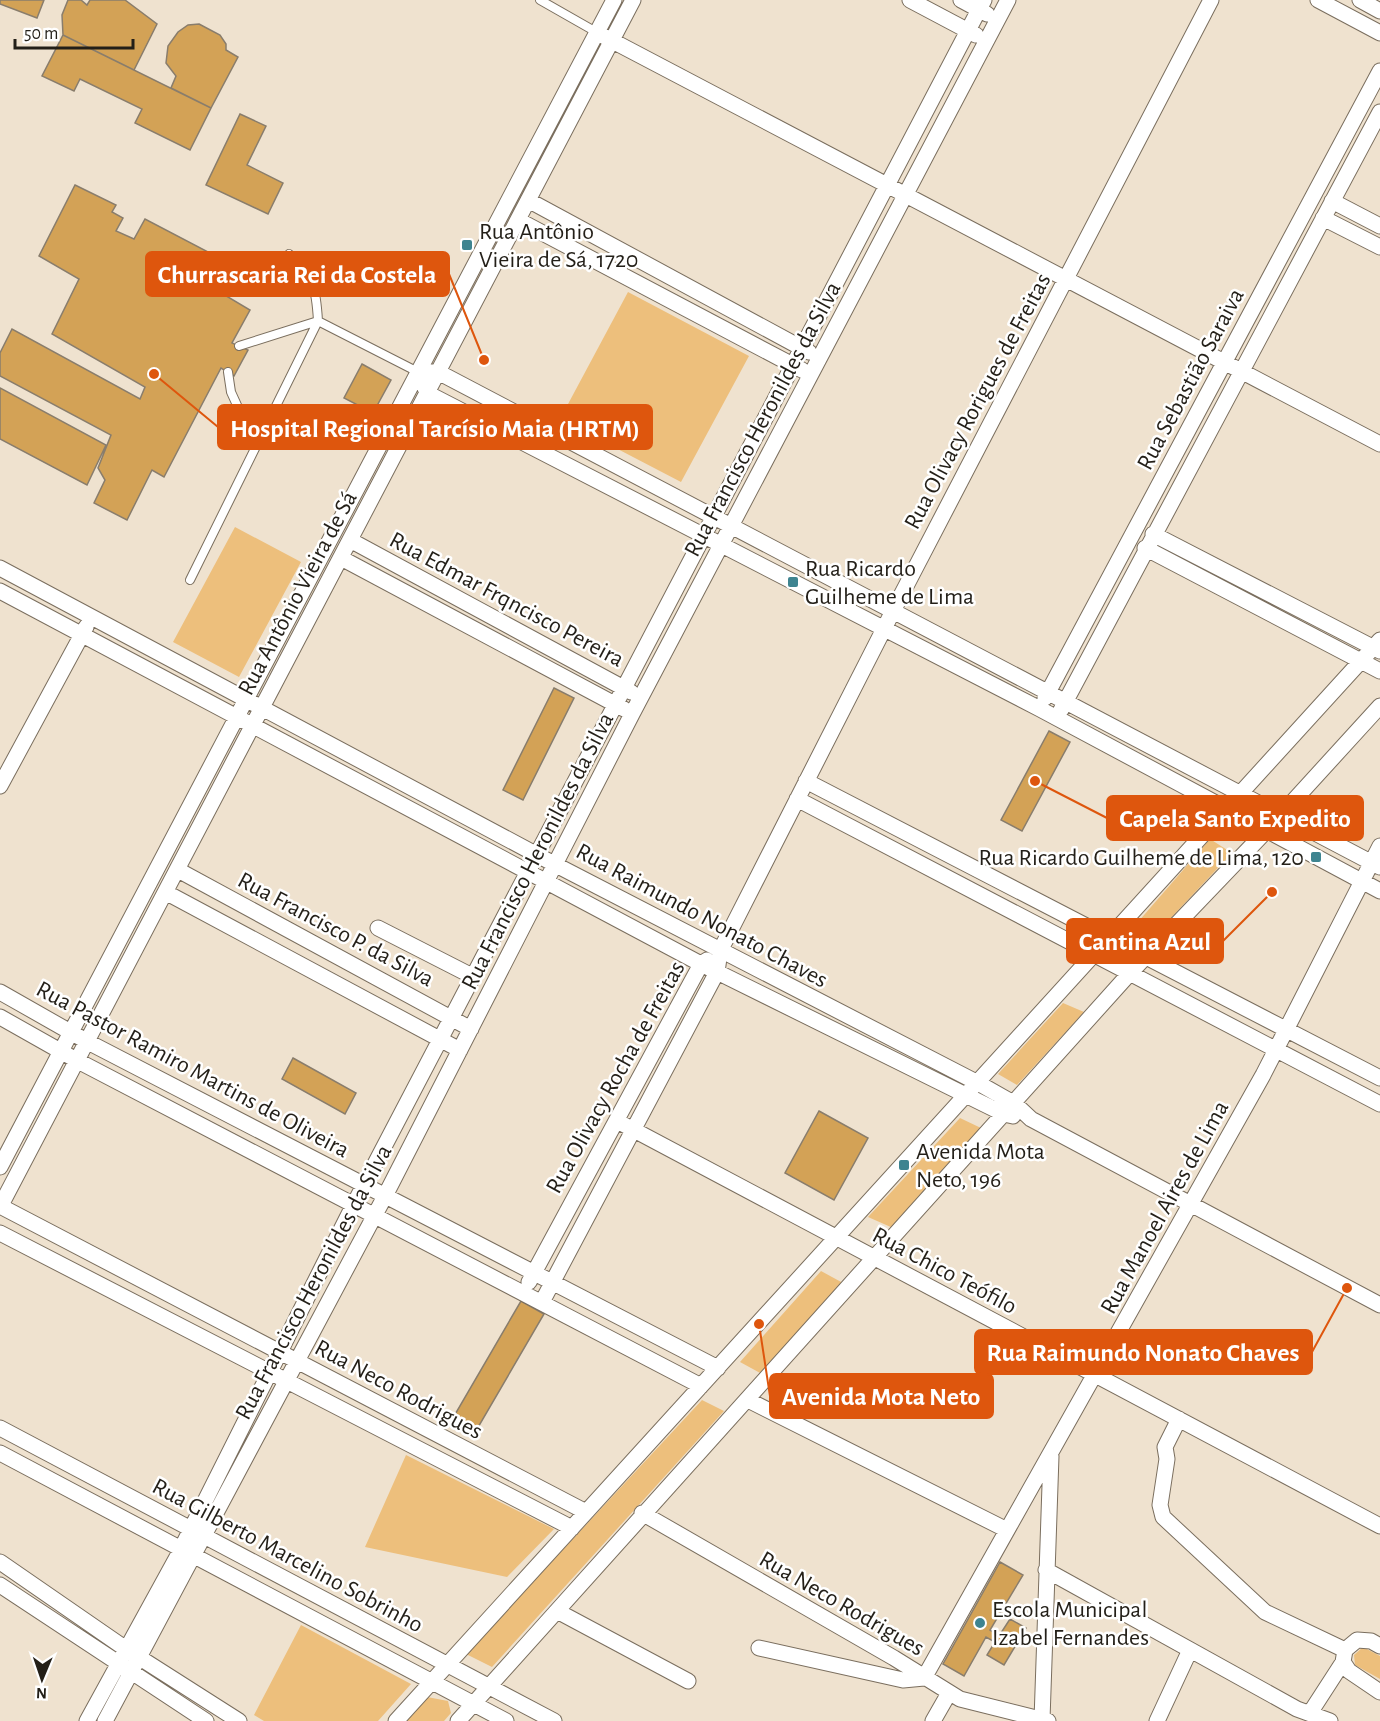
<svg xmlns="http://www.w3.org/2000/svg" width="1380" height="1721" font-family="'Alegreya Sans',sans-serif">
	<rect width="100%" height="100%" fill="#efe2cf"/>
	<path fill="#edbf7c" d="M628 292 749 356 681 482 560 419Z
		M235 527 301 562 239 677 173 642Z
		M1210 839 1232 853 1150 940 1131 930Z
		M1063 1003 1084 1012 1017 1085 998 1074Z
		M960 1118 981 1128 893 1228 868 1217Z
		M821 1271 843 1283 762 1374 740 1362Z
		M702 1400 724 1411 492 1667 466 1654Z
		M406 1455 554 1529 507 1577 365 1547Z
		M301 1625 411 1684 378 1721H264L254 1715Z
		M1363 1647 1380 1656V1679L1355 1665 1354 1655Z
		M427 1697 448 1701 451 1713 444 1721H405Z"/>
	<path fill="#d3a256" stroke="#897d6c" stroke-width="1.5" d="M0 0H44L37 18 0 4Z
		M68 0H81L87 5 90 0H125L157 24 134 70 63 35 62 15Z
		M199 24 220 35 226 44V50L238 57 211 108 171 88 176 76 166 63 168 46 178 32 188 25Z
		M63 35 211 108 190 150 135 123 142 109 80 79 74 91 42 76Z
		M240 114 266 126 247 165 283 183 268 214 206 185Z
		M75 185 116 205 112 212 123 218 116 231 134 239 145 219 212 254 201 281 250 310 232 343 248 350 234 376 221 368 164 477 152 470 127 520 94 503 105 480 98 468 111 435 0 376V353L12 329 140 399 145 387 52 334 79 279 39 256Z
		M362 364 391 380 373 413 344 398Z
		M0 388 106 445 87 485 0 439Z
		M554 688 574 698 523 800 503 790Z
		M1049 731 1070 742 1022 831 1001 820Z
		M293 1058 356 1093 345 1114 282 1079Z
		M819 1111 868 1138 834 1200 785 1173Z
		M521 1301 544 1314 473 1436 450 1423Z
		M1000 1562 1023 1575 990 1630 999 1636 1010 1619 1026 1628 1004 1665 987 1655 995 1642 986 1637 964 1676 943 1664Z"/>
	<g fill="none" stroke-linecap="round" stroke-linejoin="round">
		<defs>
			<path id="lane" d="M540 0 598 33
				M318 321 418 372
				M239 346 318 321
				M228 372 231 392 256 447
				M190 580 318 321C316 286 314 280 289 254"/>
			<path id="street" d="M910 0 976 35
				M961 0 987 14
				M1318 0 1380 33
				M1360 0 1380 11
				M605 37 1380 444
				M528 200 809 352
				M1332 201 1380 226
				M1323 218 1380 247
				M518 220 802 370
				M428 372H438L1380 867
				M423 383 427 393 1040 709 1380 891
				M1153 534 1380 651
				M350 540 631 692
				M1145 548 1380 671
				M341 558 624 709
				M0 568 556 865 978 1083 1015 1104 1031 1119 1380 1305
				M0 591 701 964 1004 1114 1013 1116
				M1045 698 1380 71
				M1061 710 1380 112
				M806 781 1380 1078
				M0 786 86 627
				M797 799 1380 1104
				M178 870 471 1029
				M167 893 460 1050
				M378 928 472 976
				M0 992 88 1042 718 1368
				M0 1017 78 1061 701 1386
				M617 1121 1380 1526
				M0 1167 614 0
				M0 1206 586 1512
				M0 1207 633 0
				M0 1233 572 1528
				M529 1282 701 964 707 960
				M542 1302 717 972 720 951 893 611 1211 0
				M748 1400 1005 1529
				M1179 1419 1165 1447 1167 1459 1160 1505 1163 1517 1265 1612 1345 1650
				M0 1428 554 1721
				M0 1453 506 1721
				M642 1513 894 1658 960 1699 1048 1721
				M0 1562 126 1649 239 1721
				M1046 1570 1297 1709 1330 1721
				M0 1585 206 1721
				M557 1611 688 1681
				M1380 1646 1371 1641 1357 1640 1345 1650 1343 1662 1349 1671 1380 1692
				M759 1648 903 1680 924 1678
				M924 1678 1263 1075 1380 846
				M1310 1713 1343 1662
				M1042 1720 1051 1456
				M87 1721 177 1557 353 1206 984 0
				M105 1721 385 1196 632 714 1008 0
				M396 1721 1380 640
				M458 1721 1130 973 1266 831 1380 706
				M933 1721 949 1693
				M1157 1721 1190 1650"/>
		</defs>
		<use href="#lane" stroke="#7a6e5e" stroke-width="10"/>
		<use href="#street" stroke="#7a6e5e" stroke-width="17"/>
		<use href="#lane" stroke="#fff" stroke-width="8"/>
		<use href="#street" stroke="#fff" stroke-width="15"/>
	</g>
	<g fill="#3e8490" stroke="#fff" stroke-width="2">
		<rect x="461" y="239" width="12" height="12" rx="3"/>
		<rect x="787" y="576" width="12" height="12" rx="3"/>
		<rect x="1310" y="851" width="12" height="12" rx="3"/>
		<rect x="898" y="1159" width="12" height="12" rx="3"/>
		<circle cx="980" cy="1623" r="6"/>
	</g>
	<g text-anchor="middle" stroke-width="5" stroke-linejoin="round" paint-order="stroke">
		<g font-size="24" fill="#231f18" stroke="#fff" text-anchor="start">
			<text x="479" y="239">Rua Antônio<tspan x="479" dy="28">Vieira de Sá, 1720</tspan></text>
			<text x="805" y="576">Rua Ricardo<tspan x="805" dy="28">Guilheme de Lima</tspan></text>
			<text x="1304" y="865" text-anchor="end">Rua Ricardo Guilheme de Lima, 120</text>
			<text x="916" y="1159">Avenida Mota<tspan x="916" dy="28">Neto, 196</tspan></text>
			<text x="992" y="1617">Escola Municipal<tspan x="992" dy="28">Izabel Fernandes</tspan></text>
		</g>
		<g font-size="24" fill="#231f18" stroke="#fff">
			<text transform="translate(1190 379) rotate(-62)" y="8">Rua Sebastião Saraiva</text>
			<text transform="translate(977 401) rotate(-62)" y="8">Rua Olivacy Rorigues de Freitas</text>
			<text transform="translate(762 419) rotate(-62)" y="8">Rua Francisco Heronildes da Silva</text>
			<text transform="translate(297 593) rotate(-62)" y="8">Rua Antônio Vieira de Sá</text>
			<text transform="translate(507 599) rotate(28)" y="8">Rua Edmar Frqncisco Pereira</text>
			<text transform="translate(537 851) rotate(-63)" y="8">Rua Francisco Heronildes da Silva</text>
			<text transform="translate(702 915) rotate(28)" y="8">Rua Raimundo Nonato Chaves</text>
			<text transform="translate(336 929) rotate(28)" y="8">Rua Francisco P. da Silva</text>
			<text transform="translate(193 1069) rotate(28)" y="8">Rua Pastor Ramiro Martins de Oliveira</text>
			<text transform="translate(615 1077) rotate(-61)" y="8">Rua Olivacy Rocha de Freitas</text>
			<text transform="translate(1164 1207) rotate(-61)" y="8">Rua Manoel Aires de Lima</text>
			<text transform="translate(945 1270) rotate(28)" y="8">Rua Chico Teófilo</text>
			<text transform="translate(313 1282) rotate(-62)" y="8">Rua Francisco Heronildes da Silva</text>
			<text transform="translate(399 1389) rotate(28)" y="8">Rua Neco Rodrigues</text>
			<text transform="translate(288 1555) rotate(28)" y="8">Rua Gilberto Marcelino Sobrinho</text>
			<text transform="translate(842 1603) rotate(30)" y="8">Rua Neco Rodrigues</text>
		</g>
	</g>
	<path fill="none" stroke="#de560d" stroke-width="2" d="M484 360L449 274M154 374L218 427M1035 781L1107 818M1272 892L1223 941M1347 1288L1312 1352M759 1324L770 1396"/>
	<g fill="#de560d" stroke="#fff" stroke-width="2">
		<circle cx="484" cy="360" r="6"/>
		<circle cx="154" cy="374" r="6"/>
		<circle cx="1035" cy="781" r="6"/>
		<circle cx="1272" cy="892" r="6"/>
		<circle cx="1347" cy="1288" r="6"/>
		<circle cx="759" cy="1324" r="6"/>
	</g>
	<g fill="#de560d" stroke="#de560d" stroke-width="2">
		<rect x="146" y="252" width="303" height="44" rx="6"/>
		<rect x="218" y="405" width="434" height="44" rx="6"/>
		<rect x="1107" y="796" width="256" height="44" rx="6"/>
		<rect x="1067" y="919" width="156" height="44" rx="6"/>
		<rect x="975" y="1330" width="337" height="44" rx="6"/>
		<rect x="770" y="1374" width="223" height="44" rx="6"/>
	</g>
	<g font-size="26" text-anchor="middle" font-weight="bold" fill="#fff">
		<text x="297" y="283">Churrascaria Rei da Costela</text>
		<text x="435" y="437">Hospital Regional Tarcísio Maia (HRTM)</text>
		<text x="1235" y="827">Capela Santo Expedito</text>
		<text x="1145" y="950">Cantina Azul</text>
		<text x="1143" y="1361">Rua Raimundo Nonato Chaves</text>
		<text x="881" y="1405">Avenida Mota Neto</text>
	</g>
	<g transform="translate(42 1679) rotate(182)" stroke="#ffffff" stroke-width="4.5" paint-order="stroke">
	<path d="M0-4.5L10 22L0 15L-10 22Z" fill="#231f18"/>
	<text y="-9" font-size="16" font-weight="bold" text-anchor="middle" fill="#231f18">N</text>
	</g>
	<path d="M15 39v9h118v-9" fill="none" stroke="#231f18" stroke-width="3"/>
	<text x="24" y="39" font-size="18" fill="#231f18" stroke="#ffffff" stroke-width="4.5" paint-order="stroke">50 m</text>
</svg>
